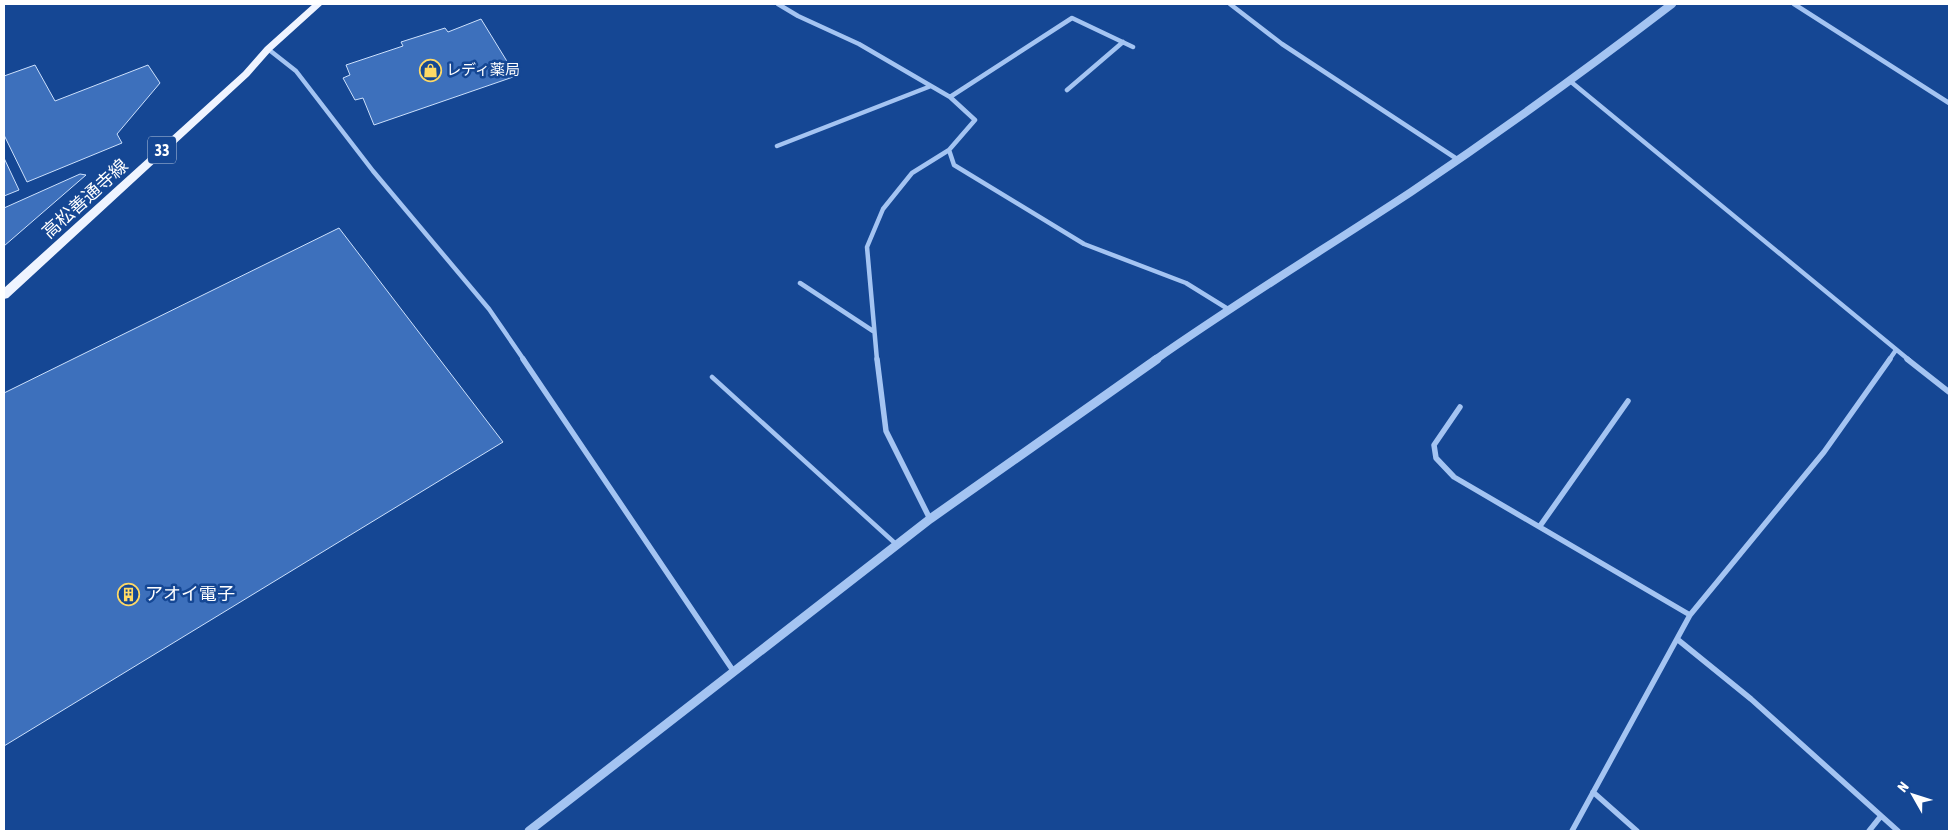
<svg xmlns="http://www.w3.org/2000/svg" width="1953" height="835" font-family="'Asap Condensed','Noto Sans JP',sans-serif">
	<rect width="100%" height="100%" fill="#154794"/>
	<path fill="#3d70bc" stroke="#cce0fc" d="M481 19 516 76 374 125 363 98 355 100 343 78 350 75 346 65 403 46 401 42 445 28 448 32Z
		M35 65 55 101 148 65 160 83 117 134 122 143 27 182 4 135V76Z
		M4 158 19 190 4 196Z
		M80 174 86 175 4 246V208Z
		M339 228 503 442 4 746V393Z"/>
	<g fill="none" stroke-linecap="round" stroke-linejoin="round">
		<path stroke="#a4c4f2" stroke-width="4.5" d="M712 377 897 545"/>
		<path stroke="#a4c4f2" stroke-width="4.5" d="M778 4 798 16 859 44 950 97
			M1230 4 1282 44 1457 159
			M1794 4 1949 103
			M1133 47 1072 18 950 97 975 120 949 150 954 165 1084 244 1186 283 1228 309
			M268 49 296 71 373 171 489 309 524 360
			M1570 81 1909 360
			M1067 90 1123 42
			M777 146 931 86
			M800 283 873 331
			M877 360 867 247 883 209 912 173 949 150
			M1889 360 1896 350"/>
		<path stroke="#a4c4f2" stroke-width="5.5" d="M523 359 734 672
			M877 359 886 431 930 519
			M1907 359 1949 392
			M1460 407 1434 445 1436 458 1454 477 1690 615
			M1540 526 1628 401
			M1677 639 1751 699 1898 831
			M1593 792 1637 831
			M1572 831 1690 615 1824 452 1890 359
			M1869 831 1881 816"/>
		<path stroke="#a4c4f2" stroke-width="8" d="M1155 360C1239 301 1326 248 1411 192 1500 132 1587 69 1672 4"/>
		<path stroke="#a4c4f2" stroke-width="9" d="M529 831 930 519 1157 359"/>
		<path fill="#eff4ff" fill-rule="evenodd" d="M313 4H323L271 51 249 76 8 298 4 299V288L243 72 265 47Z"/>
	</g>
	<defs>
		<symbol id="shop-ring" viewBox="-11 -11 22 22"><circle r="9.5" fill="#154794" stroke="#ffd965" stroke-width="1.5"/><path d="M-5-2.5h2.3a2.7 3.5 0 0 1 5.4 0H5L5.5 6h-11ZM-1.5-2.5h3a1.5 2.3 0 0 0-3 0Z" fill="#ffd965"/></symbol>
		<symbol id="building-ring" viewBox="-11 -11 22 22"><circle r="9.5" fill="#154794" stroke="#ffd965" stroke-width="1.5"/><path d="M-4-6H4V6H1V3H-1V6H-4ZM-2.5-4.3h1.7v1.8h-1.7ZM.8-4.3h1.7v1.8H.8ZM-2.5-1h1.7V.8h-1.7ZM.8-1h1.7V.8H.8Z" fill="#ffd965"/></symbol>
	</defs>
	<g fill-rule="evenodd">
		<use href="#shop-ring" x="418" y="58" width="25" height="25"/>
		<use href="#building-ring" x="116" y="582" width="25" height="25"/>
	</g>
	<g text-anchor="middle" stroke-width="5" stroke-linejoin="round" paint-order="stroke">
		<g font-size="15" fill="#fff" stroke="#154794" text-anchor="start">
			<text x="446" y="75">レディ薬局</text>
		</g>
		<rect fill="#154794" stroke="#b9c8df" stroke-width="1" x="148" y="136.5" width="28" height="27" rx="4"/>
		<g font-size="16" font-weight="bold" fill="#fff">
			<text x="162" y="156">33</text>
		</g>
		<g font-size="18" fill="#fff" stroke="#154794">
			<text transform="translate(85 199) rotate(-42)" y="6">高松善通寺線</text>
		</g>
		<g font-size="18" fill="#fff" stroke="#154794" text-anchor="start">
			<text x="145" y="600">アオイ電子</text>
		</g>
	</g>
	<rect width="1953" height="835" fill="none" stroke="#ffffff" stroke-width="10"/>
	<g transform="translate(1913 795) rotate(309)" stroke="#154794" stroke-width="4" paint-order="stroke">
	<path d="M0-4L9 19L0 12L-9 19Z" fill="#ffffff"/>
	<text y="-8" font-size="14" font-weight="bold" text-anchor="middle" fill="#ffffff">N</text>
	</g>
</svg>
